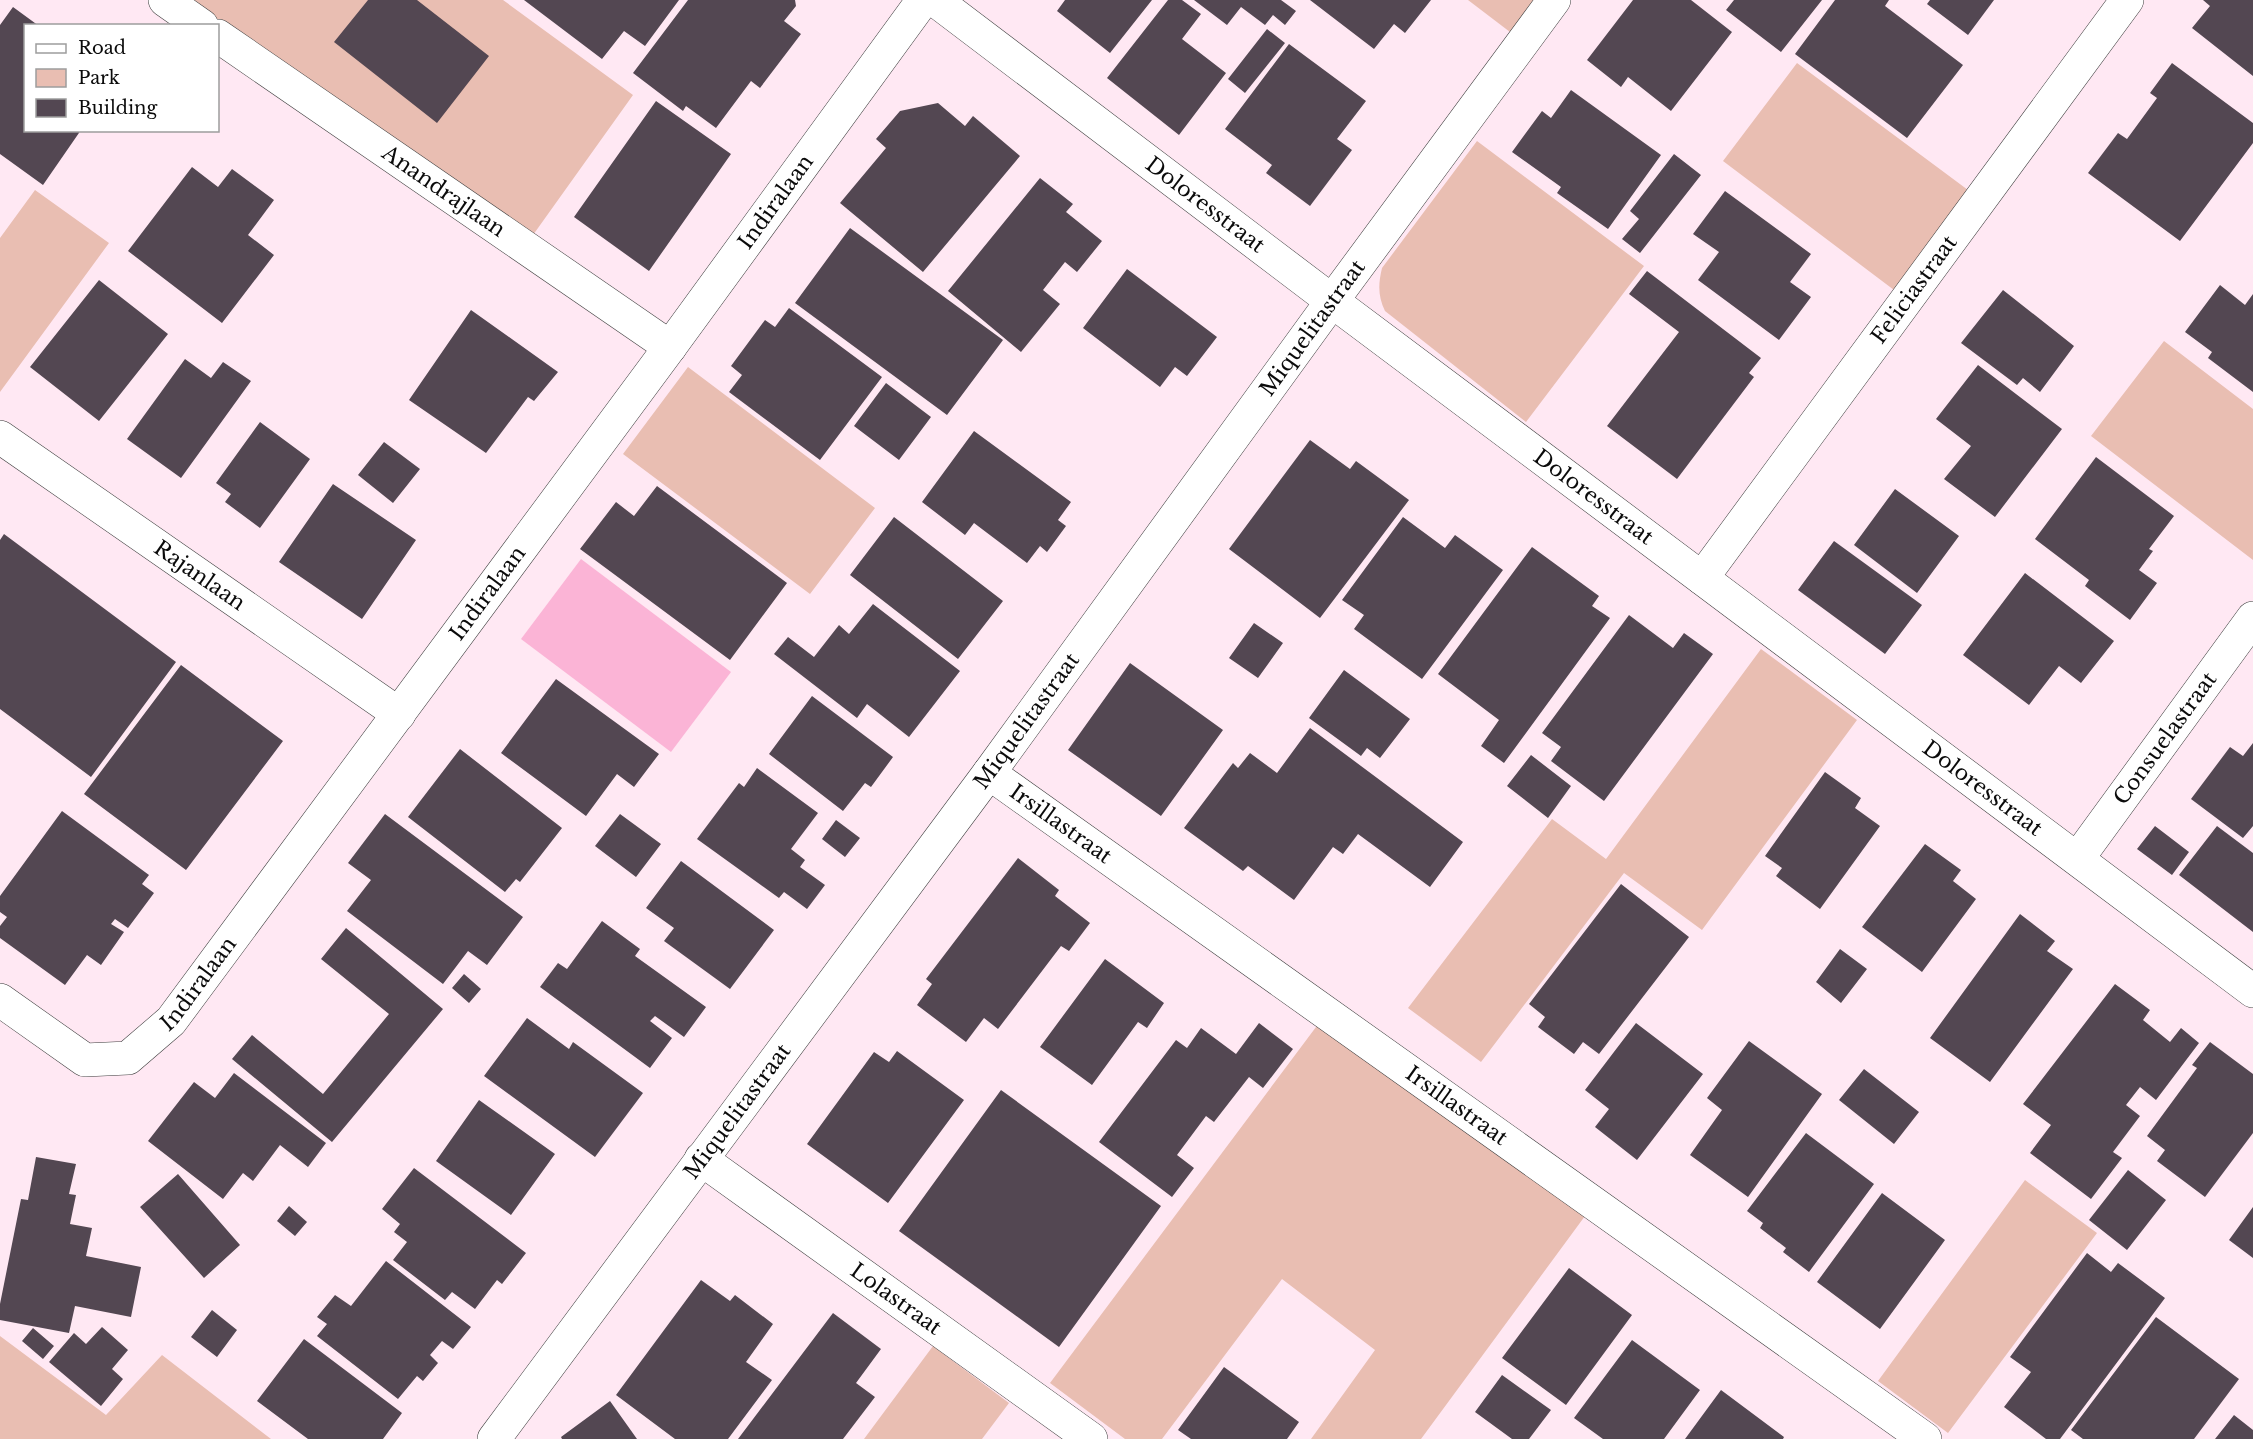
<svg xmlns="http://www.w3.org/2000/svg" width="2253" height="1439" font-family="'Libre Baskerville',serif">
	<rect width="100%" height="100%" fill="#ffe8f3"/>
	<path fill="#e9beb2" d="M160 0H503L633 95 523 249Z
		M1468 0H1534L1510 32Z
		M1797 63 1968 190 1894 290 1723 161Z
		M1477 141 1644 266 1526 422 1385 311C1378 296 1378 285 1382 268Z
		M35 190 109 243 0 392V238Z
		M2164 341 2253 409V560L2091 436Z
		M688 367 875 508 810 594 623 454Z
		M1761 649 1857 720 1702 930 1624 873 1481 1062 1408 1008 1552 819 1606 859Z
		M1319 1023 1585 1216 1421 1439H1311L1375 1350 1282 1279 1162 1439H1125L1050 1383Z
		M2025 1180 2097 1233 1948 1433 1878 1381Z
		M0 1336 106 1415 162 1355 271 1439H0Z
		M933 1346 1009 1403 982 1439H864Z"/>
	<path fill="#fbb4d6" d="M581 559 731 672 671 752 521 639Z"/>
	<path fill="#534752" d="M368 0H417L489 56 437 123 334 42Z
		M524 0H679L645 46 624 31 602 59Z
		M688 0H795L796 6 784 21 801 34 760 88 751 81 716 128 686 106 683 111 633 73Z
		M1065 0H1152L1110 53 1057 11Z
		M1168 0H1182L1201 14 1182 39 1226 73 1179 135 1107 78Z
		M1194 0H1281L1296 11 1285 25 1273 15 1265 25 1241 7 1227 25Z
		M1310 0H1431L1405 33 1394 24 1374 49Z
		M1633 0H1691L1732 32 1671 111 1628 77 1621 87 1587 60Z
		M1734 0H1822L1781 52 1726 10Z
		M1835 0H1889L1885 6 1963 65 1907 138 1795 54Z
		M1930 0H1994L1968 35 1927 4Z
		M2203 0H2253V76L2192 28 2210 6Z
		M13 7 39 26H26V130H81L43 185 0 154V25Z
		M1267 29 1285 43 1245 93 1228 79Z
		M1289 44 1366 101 1337 139 1352 150 1310 206 1266 173 1272 165 1225 129Z
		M2172 63 2253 123V143L2180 241 2088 173 2118 133 2127 139 2157 98 2150 93Z
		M1571 90 1661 155 1608 229 1557 193 1561 187 1512 152 1542 111 1551 118Z
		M656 101 731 154 649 271 574 217Z
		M938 103 965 126 973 116 1020 156 923 272 840 203 886 148 876 139 900 111Z
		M1674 154 1701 175 1640 253 1622 239 1639 219 1630 211Z
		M192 167 218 187 232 169 274 200 248 235 274 255 222 323 128 251Z
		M1040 178 1073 204 1066 212 1102 241 1077 272 1065 262 1043 290 1060 304 1021 352 948 291Z
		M1725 191 1811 254 1790 282 1811 297 1779 340 1698 280 1719 252 1693 234Z
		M850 228 1003 340 947 415 795 303Z
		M1127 269 1217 337 1187 376 1175 367 1160 387 1083 328Z
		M1647 271 1761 358 1749 373 1754 377 1677 479 1607 426 1679 332 1629 294Z
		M99 280 168 334 99 421 30 367Z
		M2220 285 2245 305 2253 294V392L2208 358 2212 352 2185 332Z
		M2003 290 2074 346 2040 392 2023 378 2017 385 1961 343Z
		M789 308 882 377 820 460 729 392 742 375 731 366 765 320 775 327Z
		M471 310 558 372 534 401 528 397 486 453 409 400Z
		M185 359 211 378 223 362 251 381 181 478 127 439Z
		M1978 365 2062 429 1995 517 1944 479 1971 446 1936 419Z
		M886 383 931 417 899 460 854 426Z
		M260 422 310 459 260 528 225 502 231 494 216 483Z
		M974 431 1071 502 1058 520 1066 526 1047 552 1040 546 1027 563 974 523 965 535 922 502Z
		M1310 440 1350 469 1356 461 1409 500 1320 618 1229 549Z
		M384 442 420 469 393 503 358 475Z
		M2096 457 2174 516 2149 549 2153 551 2139 570 2157 583 2130 620 2085 586 2089 580 2035 539Z
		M333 484 416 540 362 619 279 562Z
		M657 486 787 583 730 660 580 549 616 502 634 516Z
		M1895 489 1959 536 1917 593 1854 545Z
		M894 517 1003 601 958 659 850 575Z
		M1403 517 1445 548 1455 535 1503 570 1422 679 1354 629 1364 615 1342 600Z
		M4 534 176 662 91 777 0 709V540Z
		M1834 541 1922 605 1885 654 1798 590Z
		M1532 547 1599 596 1592 606 1610 618 1504 763 1481 746 1499 720 1438 674Z
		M2025 573 2114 641 2081 683 2059 666 2029 705 1963 655Z
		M873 604 960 671 909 737 867 704 857 718 774 654 788 637 814 657 839 625 849 634Z
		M1629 615 1673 648 1684 633 1713 654 1604 801 1551 761 1561 747 1542 733Z
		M1254 623 1283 643 1258 678 1229 658Z
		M1130 663 1223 730 1161 816 1068 750Z
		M181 665 283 741 186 870 84 794Z
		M1344 670 1410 719 1380 758 1367 748 1361 756 1309 718Z
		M556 679 659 754 634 787 617 774 586 816 501 753Z
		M812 696 893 757 871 787 865 783 843 811 769 754Z
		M1310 728 1463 842 1430 887 1358 834 1343 854 1333 847 1294 900 1248 866 1243 871 1184 828 1233 763 1238 768 1250 753 1277 773Z
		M2253 743V826L2243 838 2191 799 2230 747 2243 756Z
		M460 749 562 828 520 882 516 879 505 892 408 817Z
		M1531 755 1571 786 1548 818 1507 786Z
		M757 768 818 813 791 849 805 860 800 867 825 885 807 909 784 892 779 898 697 839 739 783 744 787Z
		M1825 772 1861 798 1855 808 1880 826 1820 909 1776 876 1782 868 1765 856Z
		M62 811 149 875 142 884 154 893 128 928 115 919 111 924 124 932 101 965 87 955 65 985 0 938V926L7 917 0 912V896Z
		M385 814 523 917 487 965 468 951 443 984 347 911 371 880 348 863Z
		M620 814 661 844 636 877 595 846Z
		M836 820 860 838 845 857 822 839Z
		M2155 826 2189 852 2172 875 2137 849Z
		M2217 826 2253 853V932L2179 875Z
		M1925 844 1961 870 1953 881 1976 899 1922 972 1862 927Z
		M1018 858 1059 890 1055 896 1090 923 1069 951 1061 946 998 1029 984 1018 966 1042 917 1005 932 984 926 979Z
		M681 861 774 930 730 989 664 941 674 928 646 908Z
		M1621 884 1689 937 1599 1054 1583 1042 1574 1054 1538 1027 1545 1017 1529 1004Z
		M2020 914 2055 941 2047 951 2073 969 1990 1082 1930 1038Z
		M602 921 640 949 635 956 706 1007 684 1037 655 1016 650 1021 672 1038 650 1068 540 987 558 963 567 969Z
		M346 928 443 1009 332 1142 232 1059 252 1035 323 1094 389 1014 321 959Z
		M1840 949 1867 969 1841 1003 1816 982Z
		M1105 959 1164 1003 1147 1028 1138 1022 1092 1085 1040 1047Z
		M464 974 481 989 469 1003 452 988Z
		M2115 984 2150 1010 2143 1020 2170 1042 2181 1028 2199 1043 2156 1100 2140 1087 2126 1105 2140 1116 2113 1152 2122 1158 2091 1199 2030 1153 2051 1125 2023 1104Z
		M527 1018 569 1049 573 1042 643 1093 595 1157 484 1076Z
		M1259 1023 1293 1049 1263 1088 1249 1077 1214 1122 1206 1116 1177 1155 1194 1168 1172 1197 1099 1142 1176 1040 1187 1048 1201 1028 1236 1054Z
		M1636 1023 1703 1074 1637 1160 1595 1127 1609 1109 1585 1090Z
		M1749 1041 1822 1094 1748 1197 1690 1155 1722 1110 1707 1098Z
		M2210 1042 2253 1074V1133L2205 1197 2157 1161 2165 1150 2147 1136 2197 1068 2192 1065Z
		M897 1051 964 1100 888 1203 807 1144 874 1052 889 1062Z
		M1864 1069 1919 1112 1894 1144 1839 1100Z
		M234 1073 326 1143 308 1167 280 1145 253 1181 243 1173 223 1199 148 1141 194 1082 215 1098Z
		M1001 1090 1161 1206 1059 1347 899 1231Z
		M479 1100 555 1154 511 1215 436 1161Z
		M1806 1133 1874 1184 1809 1272 1783 1252 1786 1248 1760 1228 1763 1223 1747 1211Z
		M36 1157 76 1164 69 1194 76 1195 70 1224 92 1228 86 1256 141 1267 131 1317 75 1306 69 1333 0 1320V1304L21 1199 28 1200Z
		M414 1168 526 1253 502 1284 497 1280 475 1309 452 1292 445 1300 393 1260 407 1242 394 1232 400 1224 382 1209Z
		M2128 1170 2166 1200 2127 1250 2089 1220Z
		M178 1174 240 1245 204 1278 140 1207Z
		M1882 1193 1945 1240 1880 1329 1817 1282Z
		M289 1206 307 1222 295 1236 277 1221Z
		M2253 1207V1258L2229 1240Z
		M2087 1253 2111 1272 2118 1263 2165 1298 2060 1439H2046L2004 1407 2031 1372 2010 1357Z
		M386 1261 471 1327 453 1349 442 1341 430 1355 438 1363 423 1381 417 1376 398 1399 317 1336 327 1324 317 1317 335 1295 351 1306Z
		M1569 1268 1632 1315 1566 1405 1502 1358Z
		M701 1280 730 1301 735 1295 773 1324 746 1362 772 1380 728 1439H675L616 1395Z
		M212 1310 237 1330 217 1357 191 1337Z
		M833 1313 881 1349 856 1383 875 1397 843 1439H738Z
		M2156 1317 2239 1379 2194 1439H2083L2071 1430Z
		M102 1327 128 1350 112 1369 123 1379 101 1406 49 1362 74 1333 86 1344Z
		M33 1328 54 1346 43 1359 22 1341Z
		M304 1339 402 1413 383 1439H308L257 1401Z
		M1632 1340 1700 1390 1664 1439H1603L1574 1418Z
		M1224 1367 1299 1422 1287 1439H1191L1178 1430Z
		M1502 1375 1551 1410 1529 1439H1512L1475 1412Z
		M1721 1390 1784 1437 1783 1439H1685Z
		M610 1401 637 1439H562L561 1437Z
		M2234 1415 2253 1430V1439H2215Z"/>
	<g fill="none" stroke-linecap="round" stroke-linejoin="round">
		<defs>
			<g id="minor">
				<path d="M165 0 202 26"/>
				<path id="s1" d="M935 0 1332 301 2253 991"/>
				<path id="s2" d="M218 36 670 347"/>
				<path id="s3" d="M0 437 399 714"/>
				<path id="s4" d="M1702 578 2127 0"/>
				<path id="s5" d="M989 773 1925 1439"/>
				<path id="s6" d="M2078 858 2253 618"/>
				<path id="s7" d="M0 1000 85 1060 128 1058 171 1021 670 347 923 0"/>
				<path id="s8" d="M701 1159 1091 1439"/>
				<path id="s9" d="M494 1439 989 773 1332 301 1554 0"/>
			</g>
		</defs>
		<use href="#minor" stroke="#3e3e3e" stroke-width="34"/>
		<use href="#minor" stroke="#fff" stroke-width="33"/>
	</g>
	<g text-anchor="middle" stroke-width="6" stroke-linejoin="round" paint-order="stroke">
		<g font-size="21" fill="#0b0b0b" stroke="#fff">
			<text dy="7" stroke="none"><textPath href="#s2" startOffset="274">Anandrajlaan</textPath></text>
			<text dy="7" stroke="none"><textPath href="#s7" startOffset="1222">Indiralaan</textPath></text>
			<text dy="7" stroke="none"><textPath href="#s1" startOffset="339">Doloresstraat</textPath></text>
			<text dy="7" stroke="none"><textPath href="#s4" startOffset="358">Feliciastraat</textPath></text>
			<text dy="7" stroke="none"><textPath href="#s9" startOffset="1380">Miquelitastraat</textPath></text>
			<text dy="7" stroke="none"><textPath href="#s1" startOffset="825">Doloresstraat</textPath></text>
			<text dy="7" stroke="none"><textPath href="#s3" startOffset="243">Rajanlaan</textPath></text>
			<text dy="7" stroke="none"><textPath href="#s7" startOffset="736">Indiralaan</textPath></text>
			<text dy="7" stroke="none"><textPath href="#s9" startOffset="894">Miquelitastraat</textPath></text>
			<text dy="7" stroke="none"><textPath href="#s6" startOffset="148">Consuelastraat</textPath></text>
			<text dy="7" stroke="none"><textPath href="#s1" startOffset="1311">Doloresstraat</textPath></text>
			<text dy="7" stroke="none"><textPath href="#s5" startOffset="88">Irsillastraat</textPath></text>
			<text dy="7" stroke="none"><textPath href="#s7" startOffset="250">Indiralaan</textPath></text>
			<text dy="7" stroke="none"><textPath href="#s5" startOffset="574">Irsillastraat</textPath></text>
			<text dy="7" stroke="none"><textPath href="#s9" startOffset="408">Miquelitastraat</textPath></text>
			<text dy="7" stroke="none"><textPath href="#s8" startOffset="240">Lolastraat</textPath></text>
		</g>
	</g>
	<rect x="24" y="24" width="195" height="108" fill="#ffffff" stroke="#9d9d9d" stroke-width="1.5"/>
	<rect x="36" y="44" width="30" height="9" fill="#ffffff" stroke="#9d9d9d" stroke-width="1.5"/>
	<text x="78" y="54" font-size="18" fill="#0b0b0b">Road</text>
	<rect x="36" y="69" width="30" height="18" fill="#e9beb2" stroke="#9d9d9d" stroke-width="1.5"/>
	<text x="78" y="84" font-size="18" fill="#0b0b0b">Park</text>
	<rect x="36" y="99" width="30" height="18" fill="#534752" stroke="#9d9d9d" stroke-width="1.5"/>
	<text x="78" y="114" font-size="18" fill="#0b0b0b">Building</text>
</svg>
